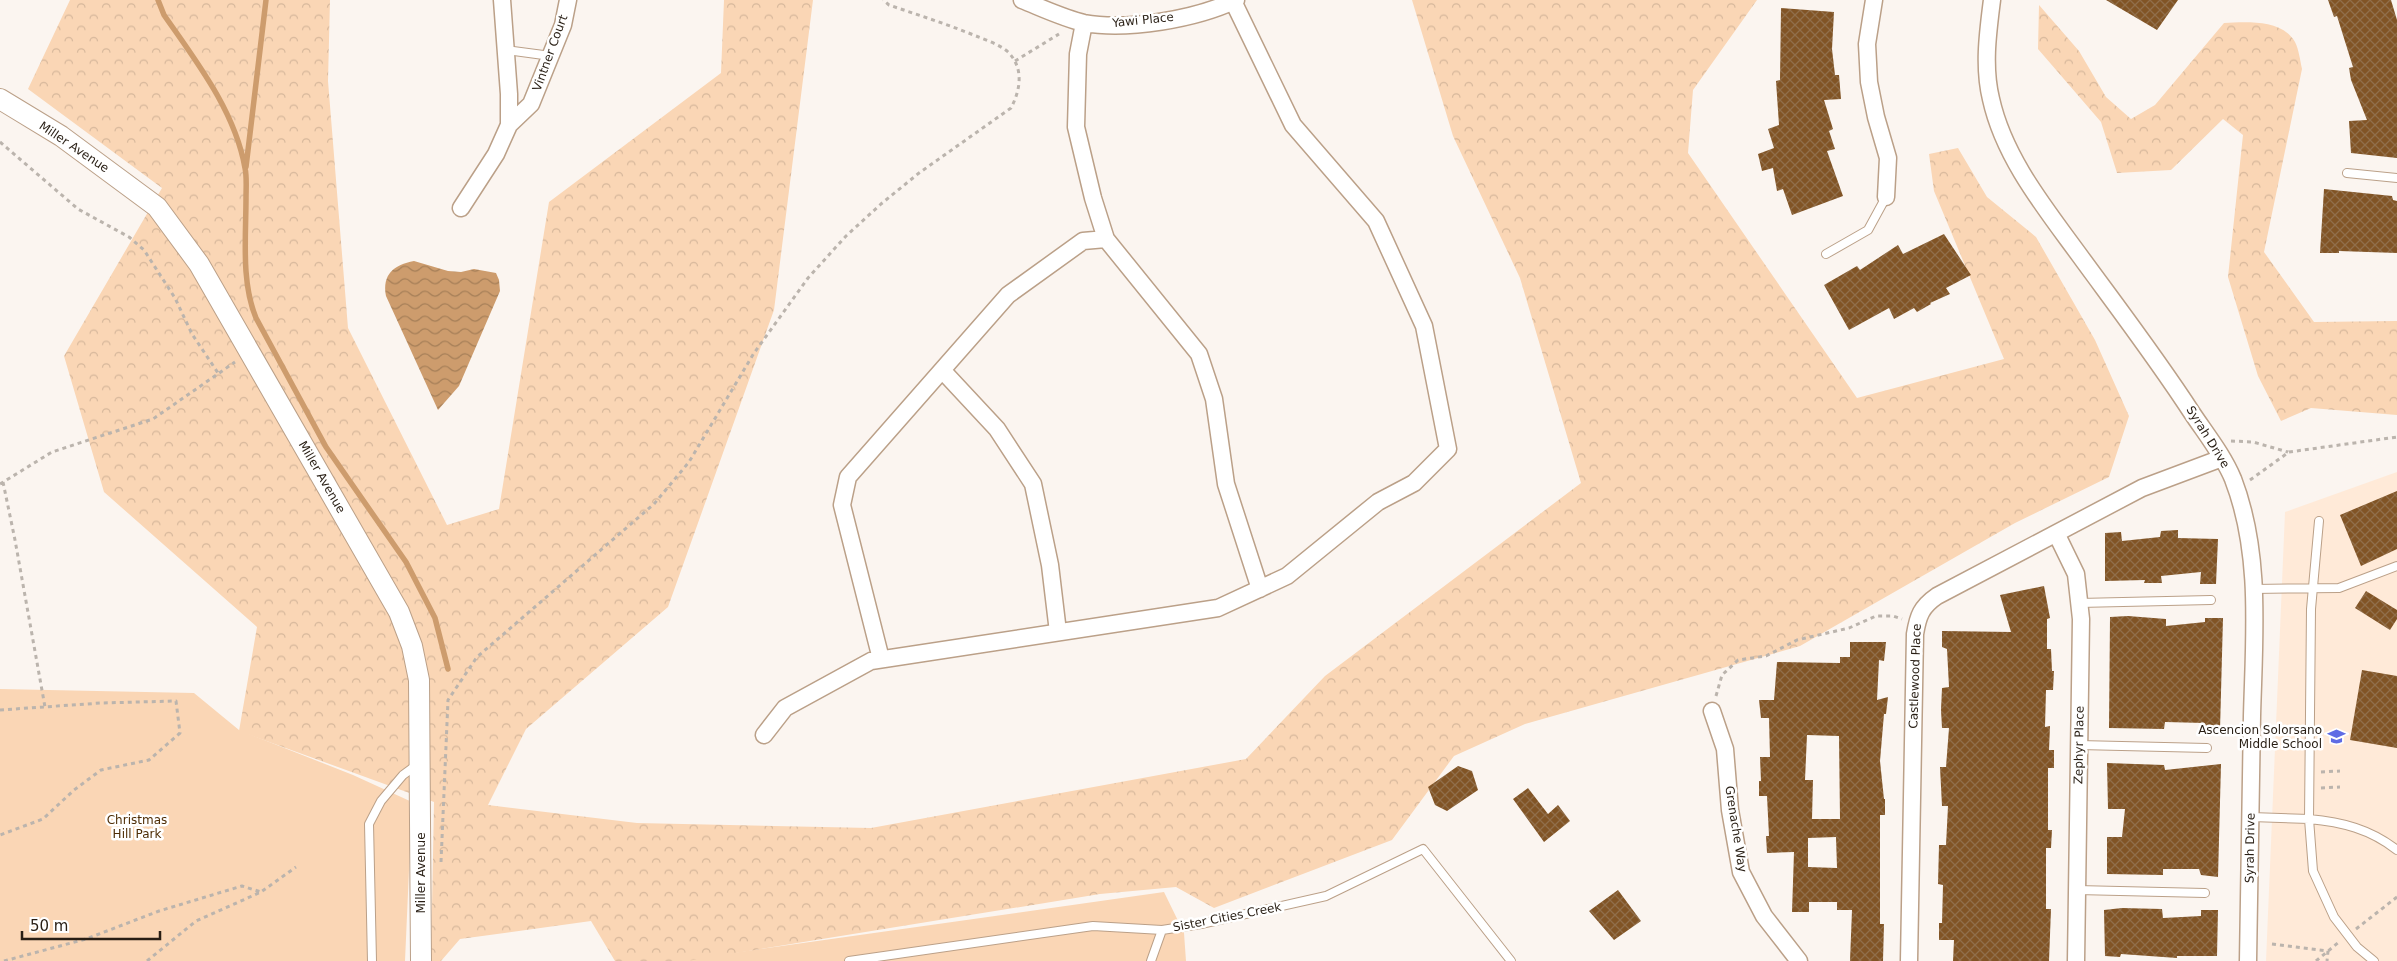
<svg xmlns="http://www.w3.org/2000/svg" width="2397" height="961" font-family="'DejaVu Sans',sans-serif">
	<defs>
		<pattern id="forest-crowns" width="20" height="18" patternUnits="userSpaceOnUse" patternTransform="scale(1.25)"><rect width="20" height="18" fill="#fad6b5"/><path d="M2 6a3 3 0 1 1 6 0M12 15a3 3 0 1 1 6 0" fill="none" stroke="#d6b79b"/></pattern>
		<pattern id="water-waves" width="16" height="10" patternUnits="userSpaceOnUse" patternTransform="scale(1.25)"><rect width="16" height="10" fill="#cd9c6d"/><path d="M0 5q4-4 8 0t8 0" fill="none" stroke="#a67f58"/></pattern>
		<pattern id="building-cross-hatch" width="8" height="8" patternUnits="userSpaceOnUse" patternTransform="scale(1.25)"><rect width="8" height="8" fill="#815425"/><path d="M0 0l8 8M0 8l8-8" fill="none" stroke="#906e4a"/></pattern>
	</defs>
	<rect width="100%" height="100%" fill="#fbf5f0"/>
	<path fill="#ffead8" d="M2397 472V961H2266L2285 512Z"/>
	<path fill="#fad6b5" d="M0 689 194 693 239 730 353 775 412 802 405 961H0Z
		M1164 892 1184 933 1186 961H676Z"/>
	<path fill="url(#forest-crowns)" d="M70 0H330L328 81 348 328 447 525 499 509 549 202 721 73 724 0H813L774 310 668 607 526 729 488 805 637 823 871 828 1246 759 1325 676 1581 483 1520 278 1453 136 1412 0H1757L1693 90 1688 153 1857 398 2004 359 1934 191 1929 154 1958 148 1987 197 2036 237 2095 340 2129 416 2109 477 2015 523 1800 646 1525 724 1454 756 1392 840 1214 908 1176 887 1100 894 687 961H615L591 921 460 939 441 961H431L434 802 239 731 257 627 104 492 64 356 162 188 28 89Z
		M2039 5 2079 51 2106 97 2131 119 2155 105 2224 23C2246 22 2282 19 2295 42 2299 50 2300 60 2302 69L2264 252 2314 322 2397 321V415L2311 408 2281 421 2258 376 2228 277 2243 135 2223 119 2171 170 2117 173 2101 122 2038 49Z"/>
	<path fill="url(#water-waves)" d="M414 261 448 271 461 272 474 269 496 273 499 280 500 291 459 386 438 410 386 296C382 274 394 265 414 261Z"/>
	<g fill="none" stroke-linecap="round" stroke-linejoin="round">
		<path stroke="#cd9c6d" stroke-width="5.5" d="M158 0 164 15C196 61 235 111 245 168 247 177 246 188 246 198 246 237 241 282 256 318L326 447 406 562 435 618 448 669
			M246 167 266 0"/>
	</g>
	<path fill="url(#building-cross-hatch)" fill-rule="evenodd" d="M2106 0H2178L2157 30Z
		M2328 0H2391L2397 20V158L2351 153 2349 121 2367 120 2351 80 2349 68 2353 67 2337 16 2334 17Z
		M1781 8 1834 12 1832 49 1835 75H1839L1841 99 1824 100 1833 129 1829 131 1835 149 1827 151 1843 196 1792 215 1783 189 1777 191 1773 168 1762 171 1758 154 1774 148 1768 129 1779 125 1776 81 1780 80Z
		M2324 189 2392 196 2393 200 2397 201V253L2339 251V253H2320Z
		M1944 234 1971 275 1946 288 1950 294 1930 303 1931 304 1917 312 1914 308 1894 319 1889 308 1849 330 1824 285 1857 266 1860 270 1898 245 1903 254Z
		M2397 491V549L2361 566 2340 515Z
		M2178 530V538L2218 539 2216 584H2200L2201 572 2161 576 2162 583H2144L2145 580 2105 581V533L2121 532 2122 541 2160 537 2161 531Z
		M2044 586 2050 618 2047 619V649H2051L2052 671H2054L2053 690H2046L2045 727 2050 726 2049 750H2054V768H2048V830H2052L2051 848H2046V909H2051L2049 961H1953L1954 940H1939V923H1942L1943 885 1938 884 1939 845H1946L1948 806H1942L1940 767H1946L1949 728H1942L1941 710 1942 688 1949 687 1947 649 1942 647V631L2011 632 2000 595Z
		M2366 591 2397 610V619L2390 630 2355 608Z
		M2128 616 2166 619V626L2205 622V618H2223L2220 730H2204V723L2165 722 2164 729 2109 728 2110 617Z
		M1850 642H1886L1884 661 1879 660 1877 700 1888 697 1886 714H1884L1880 761 1884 799H1885V815H1880V924H1884L1883 961H1850L1852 910H1837V902H1809V912H1792L1794 852 1767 853 1766 836H1769L1767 796H1759V781H1761L1760 757H1770L1769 718H1761L1759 700H1774L1777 662 1840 663V657H1850ZM1807 735 1839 736 1840 819H1812L1813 780H1805ZM1836 837 1837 868 1808 867V838Z
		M2362 670 2397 676V748L2350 740Z
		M2107 763 2164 765 2165 770 2221 764 2218 877 2201 875 2199 869H2163V875L2107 874V837H2122L2125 809H2108Z
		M1458 766 1472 771 1478 790 1447 811 1435 805 1428 787Z
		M1528 788 1548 814 1558 805 1570 821 1544 842 1513 799Z
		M1618 890 1641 921 1614 940 1589 911Z
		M2122 908 2162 909 2163 918 2201 916V910H2218L2217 956H2177V958L2121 954 2120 957 2105 956 2104 910Z"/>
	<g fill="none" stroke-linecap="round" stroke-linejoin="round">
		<defs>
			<path id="service" d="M506 50 551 56
				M2347 173 2397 178
				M1826 254 1868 230 1886 197
				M2319 521 2311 609 2309 819C2342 822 2370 829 2397 850
				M2253 589 2339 588 2397 566
				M2079 603 2211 600
				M2079 745 2207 748
				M2251 817 2309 819 2313 871 2334 917 2357 947 2374 961
				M2077 890 2205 893
				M372 961 369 824 381 801 403 775 418 764
				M849 961 1093 926 1162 930 1201 924 1326 896 1423 849 1511 961
				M1151 961 1162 930"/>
			<path id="minor" d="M502 0 509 94V125
				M1022 0C1042 8 1063 18 1084 23 1127 31 1196 19 1236 0
				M1874 0 1867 44 1869 82 1876 117 1888 158 1886 197
				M1992 0C1988 32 1983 66 1991 99 2004 158 2045 208 2080 256 2118 308 2157 359 2192 413 2206 434 2223 455 2233 479 2262 554 2254 637 2252 716 2251 798 2249 879 2248 961
				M1084 23 1078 54 1076 127 1093 198 1106 239
				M461 208 496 154 509 125 531 104 563 25 568 0
				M942 370 997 429 1033 484 1050 565 1058 632
				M2057 535 2076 574 2081 619 2076 961
				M881 659 842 505 848 477 1008 295 1083 241 1106 239 1199 354 1214 399 1226 484 1260 589
				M1712 711 1725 749 1730 810 1741 872 1764 916 1799 961
				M764 735 785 708 871 661 1218 608 1287 576 1378 502 1414 483 1448 449 1424 326 1376 221 1293 125 1233 1
				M1909 961 1915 634C1918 616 1921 607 1937 596L2142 488 2222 458"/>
			<path id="tertiary" d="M0 99 61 136 157 207 199 264 399 612 412 646 419 680 421 961"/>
		</defs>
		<use href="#service" stroke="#bba088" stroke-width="10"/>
		<use href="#minor" stroke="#bba088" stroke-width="19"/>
		<use href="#tertiary" stroke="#bba088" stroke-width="22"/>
		<path stroke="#bbb4ad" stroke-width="3" stroke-dasharray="4 4" stroke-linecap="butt" d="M1015 61 1059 34
			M0 142 78 209 129 237 144 250 175 298 192 334 218 373
			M2231 441 2253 442 2288 452
			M2250 480 2289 452 2397 437
			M3 482 15 540 45 707
			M0 484 52 452 153 419 235 362
			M1716 696 1722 675 1738 660 1766 656 1797 640 1849 628 1876 616H1893L1902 619
			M0 710 101 703 176 701 180 733 149 760 101 770 74 790 43 819 0 835
			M2321 772 2340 771
			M2321 788 2340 787
			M441 862 448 700 477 657 654 504 689 462 754 353 808 278 846 236 881 204 919 173 1011 108C1021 89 1024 67 1007 51 998 44 986 40 976 36 947 24 918 15 889 5L883 0
			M2356 929 2397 897
			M2272 944 2328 951 2327 961
			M4 961 86 939 159 911 242 886 261 892
			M147 961 196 921 261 892 296 867
			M2316 961 2339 942"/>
		<use href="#service" stroke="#fff" stroke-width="8"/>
		<use href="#minor" stroke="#fff" stroke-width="16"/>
		<use href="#tertiary" stroke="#fff" stroke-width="20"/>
	</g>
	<defs>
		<symbol id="school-bare" viewBox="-9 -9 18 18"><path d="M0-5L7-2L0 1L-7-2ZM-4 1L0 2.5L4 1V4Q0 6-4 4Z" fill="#5f6ce4" stroke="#fff" stroke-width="2.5" paint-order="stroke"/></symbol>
	</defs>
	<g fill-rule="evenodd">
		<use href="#school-bare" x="2324" y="724" width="25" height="25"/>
	</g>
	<g text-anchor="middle" stroke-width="5" stroke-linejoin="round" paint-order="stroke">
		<g font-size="12" fill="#281e14" stroke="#fff">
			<text transform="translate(1143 20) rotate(-6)" y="4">Yawi Place</text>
			<text transform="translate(550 53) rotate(-70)" y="4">Vintner Court</text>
			<text transform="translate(74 147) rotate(34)" y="4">Miller Avenue</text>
			<text transform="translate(2208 437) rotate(58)" y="4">Syrah Drive</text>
			<text transform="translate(322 477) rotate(60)" y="4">Miller Avenue</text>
			<text transform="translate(1915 676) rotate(-88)" y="4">Castlewood Place</text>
			<text transform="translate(2079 745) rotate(-89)" y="4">Zephyr Place</text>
			<text transform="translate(1736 829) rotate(81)" y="4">Grenache Way</text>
			<text transform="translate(2250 848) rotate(-89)" y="4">Syrah Drive</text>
			<text transform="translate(421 873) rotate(-90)" y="4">Miller Avenue</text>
			<text transform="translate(1227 917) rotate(-11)" y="4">Sister Cities Creek</text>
		</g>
		<g font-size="12" fill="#281e14" stroke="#fff" text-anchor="end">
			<text x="2322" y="734">Ascencion Solorsano<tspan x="2322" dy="14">Middle School</tspan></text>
		</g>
		<g font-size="12" fill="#4e2d05" stroke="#fff">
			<text x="137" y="824">Christmas<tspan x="137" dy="14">Hill Park</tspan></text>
		</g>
	</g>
	<path d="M22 931v8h138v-8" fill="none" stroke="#281e14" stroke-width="2.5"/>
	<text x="30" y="931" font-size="15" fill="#281e14" stroke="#ffffff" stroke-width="4" paint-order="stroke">50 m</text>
</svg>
